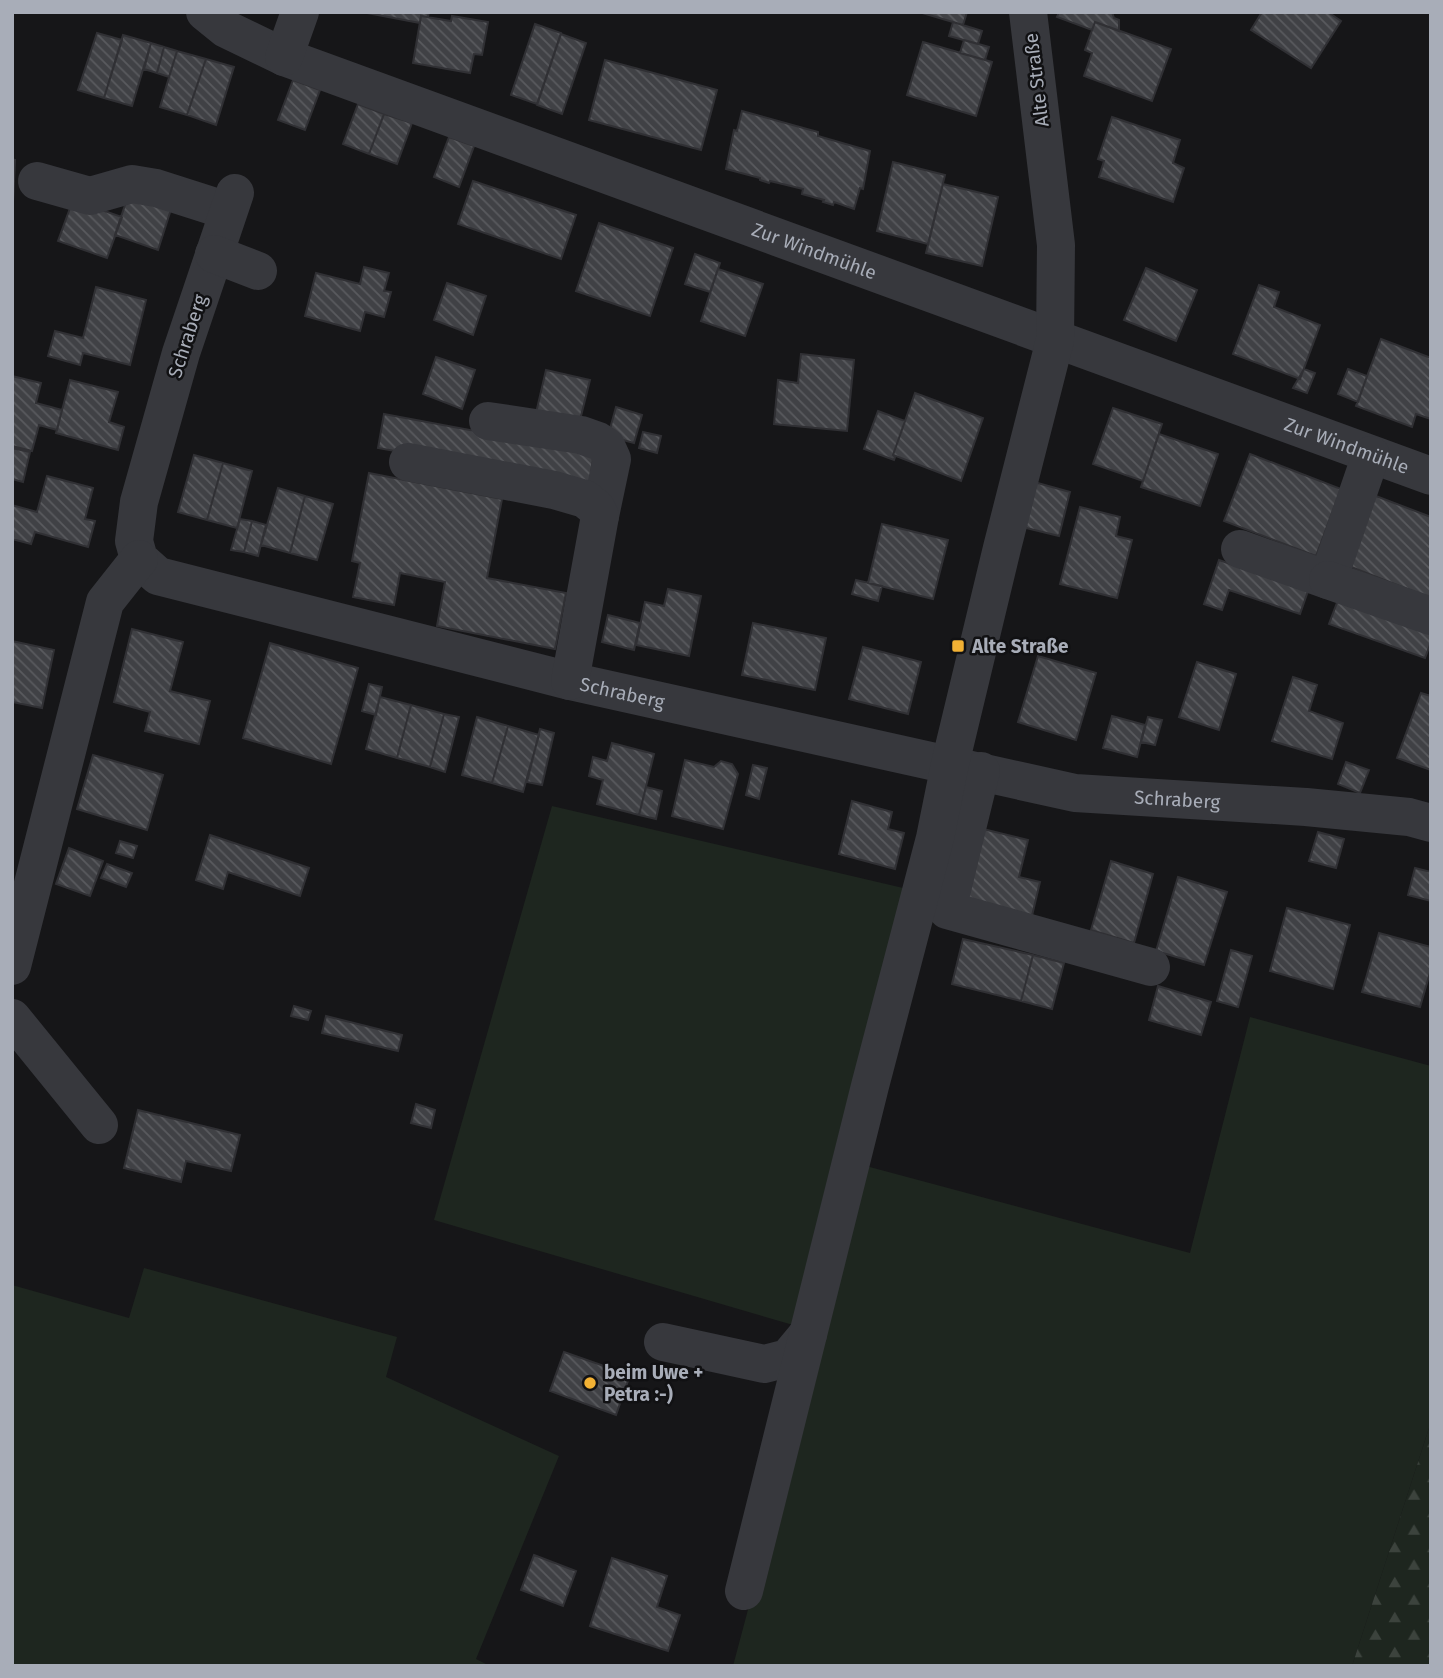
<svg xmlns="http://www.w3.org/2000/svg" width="1443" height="1678" font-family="'Fira Sans',sans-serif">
	<defs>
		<pattern id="forest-firs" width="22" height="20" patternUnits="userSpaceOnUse" patternTransform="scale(1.75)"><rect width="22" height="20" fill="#1e261f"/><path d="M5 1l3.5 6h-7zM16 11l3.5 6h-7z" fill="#3c433d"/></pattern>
		<pattern id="building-back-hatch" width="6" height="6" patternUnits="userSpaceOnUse" patternTransform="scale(1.75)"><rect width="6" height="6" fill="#404145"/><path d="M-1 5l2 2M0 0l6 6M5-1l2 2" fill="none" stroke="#595a5e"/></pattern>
	</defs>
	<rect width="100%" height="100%" fill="#161618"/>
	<path fill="#1e261f" d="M552 806 916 891 800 1327 434 1220Z
		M1250 1017 1431 1066V1422L1352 1666H733L866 1166 1190 1253Z
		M144 1268 397 1337 386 1377 559 1456 476 1659 490 1666H12V1285L129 1318Z"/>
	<path fill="url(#forest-firs)" d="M1431 1422V1666H1352Z"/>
	<path fill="url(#building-back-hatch)" stroke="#303034" stroke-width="2" d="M362 12H429L428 17 421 16 420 23Z
		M919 12H967L963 25Z
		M1059 12H1112L1114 18 1119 20V31L1095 22 1092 30 1057 17Z
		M1262 12H1328L1341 21 1311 68 1251 30Z
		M421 16 451 21 452 16 488 22 482 55 474 54 470 73 413 63Z
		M953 22 982 31 978 44 949 36Z
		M1095 22 1171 49 1152 101 1084 76 1092 53 1085 50Z
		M535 24 561 33 537 104 511 95Z
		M97 33 122 40 104 98 78 90Z
		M561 34 586 43 562 114 537 105Z
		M123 35 151 43 132 106 104 98Z
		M964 40 989 47 985 60 960 53Z
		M923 42 992 62 976 116 907 95Z
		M151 43 164 47 157 73 144 69Z
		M164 47 177 51 169 77 157 73Z
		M177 51 206 59 187 115 160 107Z
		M206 59 234 67 216 125 187 115Z
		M605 60 717 90 701 150 589 120Z
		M293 80 320 90 305 130 278 120Z
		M358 104 384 114 369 154 343 144Z
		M742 111 818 132V136L870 151 863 189 860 188 854 209 834 202 833 205 823 202 824 200 802 194 803 189 770 181 769 183 760 180V178L726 169 734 130 737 131Z
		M384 114 412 123 397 164 369 154Z
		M1112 117 1180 140 1173 163 1184 168 1173 202 1099 177 1104 161 1098 159Z
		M449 137 474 146 459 187 434 177Z
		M12 159 15 160 13 202H12Z
		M893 162 945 175 928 244 877 231Z
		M473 181 576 215 561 259 458 224Z
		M943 184 998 197 982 266 926 253Z
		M128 196 173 203 158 250 115 235Z
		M73 200 122 217 107 258 58 241Z
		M599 223 673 248 650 316 576 291Z
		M695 254 720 263 710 292 685 284Z
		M364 267 389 273 384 291 391 292 384 317 365 312 360 331 305 316 316 273 360 284Z
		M1146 268 1197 290 1176 341 1124 320Z
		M718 269 763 284 745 336 701 321Z
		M447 283 486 296 473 335 434 320Z
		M1259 285 1279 292 1274 307 1320 325 1300 379 1233 354Z
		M96 287 146 300 130 365 83 353 80 365 48 356 55 331 83 338Z
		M1381 339 1431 358V419L1416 414 1412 427 1356 406Z
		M801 354 854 360 847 431 774 424 778 380 798 383Z
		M436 357 475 370 462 409 423 394Z
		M1304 369 1315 373 1307 393 1293 388Z
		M1348 369 1367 376 1358 402 1338 394Z
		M546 370 590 380 579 424 536 413Z
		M12 376 41 383 36 403 62 410 57 430 39 425 32 451 12 446Z
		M70 380 118 392 109 422 124 427 118 450 56 433Z
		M915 393 983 418 961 481 893 455Z
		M616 407 642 415 634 443 608 436Z
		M1113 408 1162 424 1143 481 1093 464Z
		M878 411 905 421 893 455 895 457 894 460 864 449Z
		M384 414 594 453 589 486 378 448Z
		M643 432 661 436 657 453 639 448Z
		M1159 434 1218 454 1200 506 1141 487Z
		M12 448 30 452 23 482 12 479Z
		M1250 454 1341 489 1316 556 1224 521Z
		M194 455 223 463 207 520 178 512Z
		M223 463 252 471 237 528 207 520Z
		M369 473 502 499 487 578 566 593 555 649 437 626 445 582 400 573 394 605 353 597 360 563 352 561Z
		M47 476 93 488 85 519 95 521 88 547 35 532 31 544 12 539V505L37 512Z
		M1034 482 1070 492 1059 536 1022 527Z
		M278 488 305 496 290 553 261 545Z
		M1368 493 1431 517 1430 598 1341 563Z
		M305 496 333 504 317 560 290 553Z
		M1080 507 1120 517 1116 536 1132 540 1117 598 1060 584Z
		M240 519 252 521 244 552 231 550Z
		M252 521 266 525 258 556 244 552Z
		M882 524 948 540 933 599 868 583Z
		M1219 560 1308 591 1300 614 1229 590 1222 610 1204 604Z
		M856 580 882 586 878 601 852 594Z
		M668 589 701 596 689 656 636 645 645 602 664 606Z
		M1338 600 1431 634V642L1425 658 1329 624Z
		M608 615 640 623 634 650 602 642Z
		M753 623 826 638 815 690 742 675Z
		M132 629 183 642 170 691 210 701 199 744 145 731 150 712 114 702Z
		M12 641 54 650 42 708 12 702Z
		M270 643 358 668 331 764 243 738Z
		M863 647 921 662 908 714 849 699Z
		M1038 656 1096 673 1076 740 1018 722Z
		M1197 662 1236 674 1219 730 1179 717Z
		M1293 677 1317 685 1309 711 1343 723 1332 759 1272 741Z
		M369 684 382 687 376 715 362 711Z
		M1421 693 1431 696V770L1397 758Z
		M380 697 411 705 397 758 366 749Z
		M411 705 444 714 430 767 397 758Z
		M444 714 459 717 445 772 430 767Z
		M1112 716 1145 725 1137 757 1103 748Z
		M477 717 508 726 492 783 462 775Z
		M1148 717 1162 720 1155 745 1141 742Z
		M508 726 539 735 523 792 492 783Z
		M540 729 554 733 542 785 527 782Z
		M612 743 654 754 639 815 597 804 603 780 589 776 593 757 607 761Z
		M93 755 163 775 147 830 77 809Z
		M685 760 714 767 721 761 732 764 738 774 723 829 672 816Z
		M1346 762 1369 770 1360 793 1338 784Z
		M753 765 767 768 759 799 746 795Z
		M646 787 662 791 656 819 639 815Z
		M852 801 892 812 888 829 904 833 895 869 839 854Z
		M979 828 1028 840 1019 877 1040 882 1031 920 961 903Z
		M1318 832 1344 839 1336 868 1309 861Z
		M210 835 309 868 300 896 228 872 223 889 196 880Z
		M120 841 137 846 133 858 116 853Z
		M69 848 103 861 90 896 56 884Z
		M1111 861 1153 874 1134 943 1091 930Z
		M107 864 132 873 126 887 101 878Z
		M1415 868 1431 872V901L1408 895Z
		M1178 877 1227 892 1204 965 1156 951Z
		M1287 908 1350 925 1333 989 1270 971Z
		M1379 933 1431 947V969L1420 1007 1362 992Z
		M963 939 1033 955 1021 1001 952 984Z
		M1231 950 1252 956 1238 1007 1217 1001Z
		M1033 955 1064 963 1052 1009 1021 1001Z
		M1158 986 1211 1002 1201 1035 1149 1020Z
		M294 1006 311 1011 308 1020 291 1016Z
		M326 1016 402 1035 398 1051 322 1033Z
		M416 1104 435 1110 431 1128 411 1123Z
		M138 1110 240 1135 231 1171 186 1161 181 1182 124 1168Z
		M564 1352 630 1375 616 1415 550 1391Z
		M534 1555 576 1571 563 1606 521 1590Z
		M612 1558 667 1576 657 1607 680 1615 668 1651 590 1626Z"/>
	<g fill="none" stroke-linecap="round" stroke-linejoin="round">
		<g stroke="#37383d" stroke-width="38">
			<path id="s1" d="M205 12 226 29 284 57 1431 476"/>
			<path d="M284 57 300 12"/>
			<path d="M37 181 90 196 132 184 156 188 228 211"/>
			<path id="s2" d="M235 193 181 353 139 502 134 541 139 559 158 576 570 681 1075 793 1306 807 1409 817 1431 823"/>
			<path d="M214 254 258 271"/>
			<path d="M488 421 581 435 598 441 606 446 612 459 600 516"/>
			<path d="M408 462 554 490 585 499 596 508 600 516 570 681"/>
			<path d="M1240 549 1328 580 1371 455"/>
			<path d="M1328 580 1431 616"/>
			<path d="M981 771 947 910 1151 967"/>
			<path d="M12 966 105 602 139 559"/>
			<path d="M12 1018 99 1125"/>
			<path d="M663 1342 764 1364 788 1358 808 1334"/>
			<path d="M744 1591 870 1086 935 838 950 764 1002 548 1055 340 1056 245 1028 12"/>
		</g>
	</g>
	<g fill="#f2b134" stroke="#111113" stroke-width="2.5">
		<rect x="951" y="639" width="14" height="14" rx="3.5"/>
		<circle cx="590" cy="1383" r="7"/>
	</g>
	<g text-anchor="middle" stroke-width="5" stroke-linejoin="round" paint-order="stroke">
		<g font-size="19" fill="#a8adb8" stroke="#111113">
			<text transform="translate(1036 80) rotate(-97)" y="7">Alte Straße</text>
			<text dy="7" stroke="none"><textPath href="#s1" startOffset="656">Zur Windmühle</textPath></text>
			<text transform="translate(187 336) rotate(-72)" y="7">Schraberg</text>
			<text dy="7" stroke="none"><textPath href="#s1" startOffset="1223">Zur Windmühle</textPath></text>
			<text dy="7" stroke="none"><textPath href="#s2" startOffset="886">Schraberg</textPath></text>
			<text dy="7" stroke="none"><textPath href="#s2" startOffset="1452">Schraberg</textPath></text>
		</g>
		<g font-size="19" font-weight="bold" fill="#a8adb8" stroke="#111113" text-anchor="start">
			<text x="972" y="653">Alte Straße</text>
			<text x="604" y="1379">beim Uwe +<tspan x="604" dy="22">Petra :-)</tspan></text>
		</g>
	</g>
	<rect width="1443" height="1678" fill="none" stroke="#a8adb8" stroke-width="28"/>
</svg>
